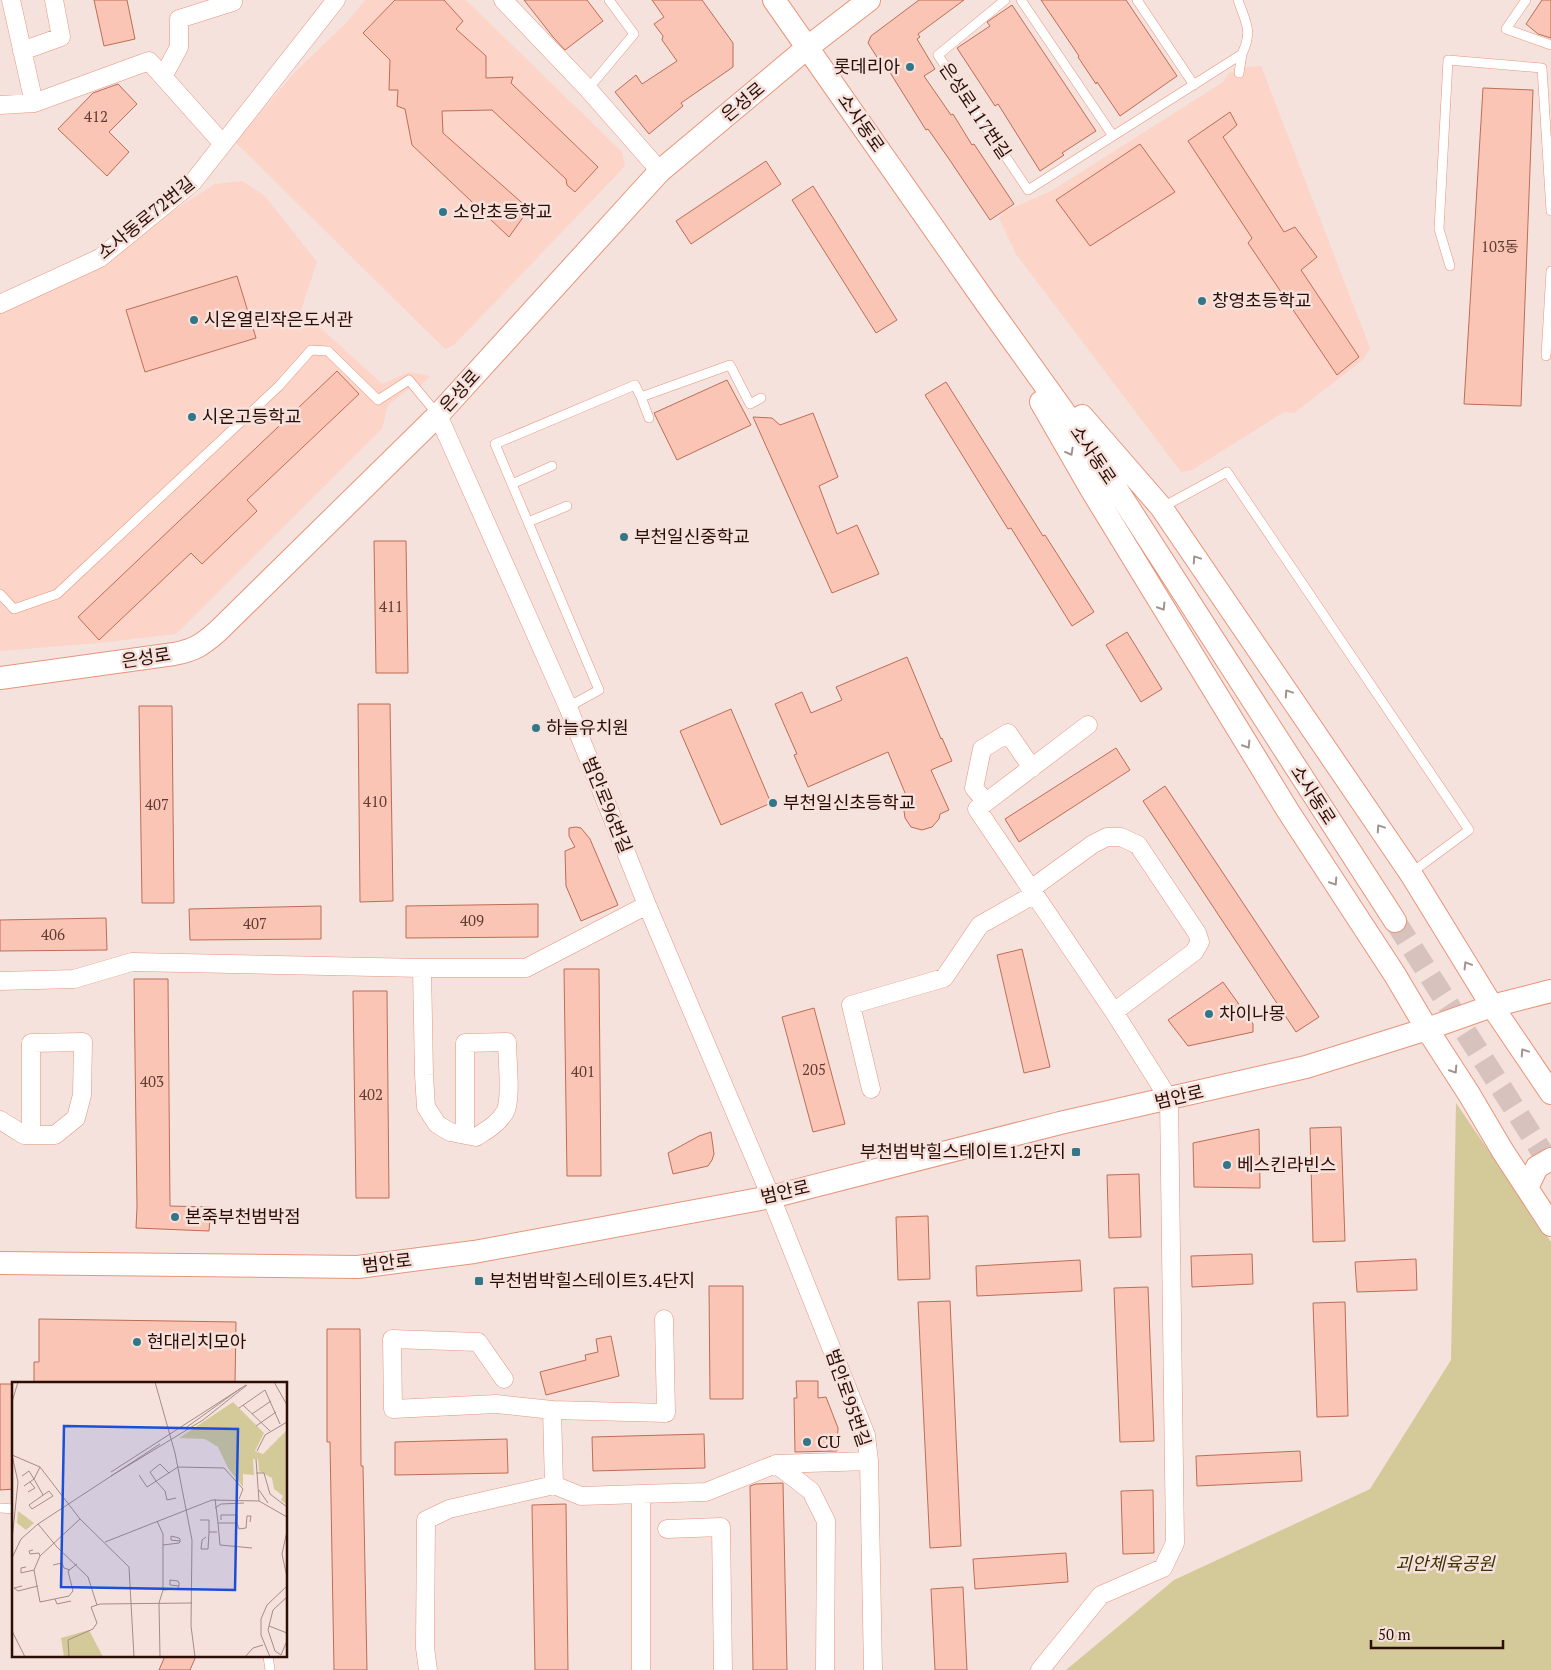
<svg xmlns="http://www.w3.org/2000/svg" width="1551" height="1670" font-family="'PT Serif','Noto Sans KR',serif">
	<rect width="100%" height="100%" fill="#f5e2dd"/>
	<path fill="#fcd4c8" d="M365 0H466L622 152 625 166 454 345 445 349 235 142 296 71 347 22Z
		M1261 66 1370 348 1363 360 1294 413 1284 412 1192 470 1181 472 1016 254 999 218 1005 211 1053 190 1223 82 1229 73 1247 67Z
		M242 181 264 195 317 262 301 310 382 384 409 372 430 376 420 386 414 385 388 405 382 429 176 634 99 643 0 651V311L157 221 215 184Z"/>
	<path fill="#d4ca99" d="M1456 1103 1551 1242V1670H1066L1174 1580 1370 1489 1451 1360Z"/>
	<path fill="#fac5b5" stroke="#bd6d55" d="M94 0H127L135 39 104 46Z
		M395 0H444L463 21 456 29 486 56V78L513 77 511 83 598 167 575 192 567 185 566 179 492 110 442 111 443 133 529 209 509 237 412 145 405 109 397 106 398 90H389L390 60 363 33Z
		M524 0H587L603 21 565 50 553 37Z
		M652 0H702L733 43V67L681 103 683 106 649 134 615 92 636 75 642 84 677 61 662 40 663 36 654 24 664 17Z
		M919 0H964L918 34 920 37 917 39 935 69 924 76 951 115 953 114 972 145 974 144 1014 204 990 220 949 159 928 129 926 130 884 63 882 65 868 43 871 36Z
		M1041 0H1126L1177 76 1120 116 1097 82 1096 84 1078 57 1079 56Z
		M1542 0H1551V38L1538 34 1526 24Z
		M1012 5 1096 131 1062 153 1064 155 1040 171 998 104 995 106 957 48 990 26 987 22Z
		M118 84 137 104 109 132 129 152 107 176 58 129 93 93Z
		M1483 88 1533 90 1521 406 1464 404Z
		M1230 112 1237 125 1223 137 1284 232 1295 227 1317 257 1301 270 1359 357 1337 375 1248 243 1252 238 1188 141Z
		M1140 144 1175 192 1090 246 1056 200Z
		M766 161 781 184 691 244 676 221Z
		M813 186 897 320 876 333 792 200Z
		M237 276 256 338 145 372 126 310Z
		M337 371 359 394 247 500 257 511 202 564 191 553 99 640 78 617Z
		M727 380 751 425 677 460 654 413Z
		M946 382 1043 536 1045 535 1094 612 1072 626 1011 528 1008 529 925 395Z
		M813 413 838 477 819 486 837 534 857 525 879 574 832 593 753 417 772 418 780 425Z
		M374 541H406L408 673H376Z
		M1127 632 1162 689 1141 702 1106 645Z
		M907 657 941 739 942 738 952 761 931 770 949 810 940 814 939 819 932 827 922 830 911 827 905 818 904 811 908 800 888 752 808 787 794 755 797 754 775 704 802 692 811 713 842 700 836 687Z
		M358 704H390L393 901 360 902Z
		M139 706H172L174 903H142Z
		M731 709 771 803 721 825 680 731Z
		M1116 748 1130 770 1019 842 1005 819Z
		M1165 786 1319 1017 1296 1032 1143 801Z
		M576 827 581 828 590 839 618 905 581 921 566 886 565 851 575 847 569 836V828Z
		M538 904V937L406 938V906Z
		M321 906V939L190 940 189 909Z
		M106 918 107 950 0 951V920Z
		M1022 949 1050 1067 1024 1073 997 955Z
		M564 969H599L601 1176H567Z
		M134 979H168L170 1206 211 1207 209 1231 136 1228 137 1207Z
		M1223 982 1253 1024V1032L1188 1046 1168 1020Z
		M353 991H387L389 1198H356Z
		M814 1008 845 1124 813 1132 782 1017Z
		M1341 1127 1345 1241 1313 1242 1310 1128Z
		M1259 1129 1260 1188 1194 1187 1193 1143Z
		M711 1132 714 1154 712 1160 708 1166 673 1174 668 1153 699 1136Z
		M1139 1174 1141 1237 1109 1238 1107 1175Z
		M928 1216 930 1279 898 1280 896 1217Z
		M1252 1254 1253 1284 1192 1287 1191 1256Z
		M1416 1259 1417 1290 1357 1292 1355 1262Z
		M1080 1260 1082 1291 977 1296 976 1266Z
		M709 1286H743V1399H710Z
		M1148 1287 1154 1441 1120 1442 1114 1288Z
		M950 1301 961 1546 930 1548 918 1302Z
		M1345 1302 1348 1416 1317 1417 1313 1303Z
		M39 1319 236 1322 235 1384H34V1362H39Z
		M327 1329H360L361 1466H363L367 1670H334L330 1442H327Z
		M611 1336 619 1376 546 1395 540 1372 586 1360 585 1355 598 1352 596 1339Z
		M796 1381H818V1398L826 1397 838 1428 837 1451 795 1452 794 1398H797Z
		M0 1384H14V1489L0 1490Z
		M704 1434 705 1468 593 1471 592 1437Z
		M507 1439 508 1473 395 1475V1442Z
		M1300 1451 1302 1481 1197 1486 1196 1456Z
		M783 1483 787 1670H753L750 1486 756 1484Z
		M1153 1490 1154 1553 1123 1554 1121 1491Z
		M566 1504 568 1670H535L532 1505Z
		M1066 1553 1068 1582 975 1589 973 1559Z
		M963 1587 967 1670H935L931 1589Z
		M165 1656H196L190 1670H159Z"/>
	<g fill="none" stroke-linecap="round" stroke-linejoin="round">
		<path stroke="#d7c2bd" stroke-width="22" stroke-dasharray="22 11" stroke-linecap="butt" d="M1395 921 1551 1166"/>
		<defs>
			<path id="service" d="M1005 0 938 55 1028 190 1242 54C1253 31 1246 23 1238 0
				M1021 0 1113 136
				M1137 0 1194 85
				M1526 0 1506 29 1551 45
				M1239 73 1242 54
				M588 89 634 34 609 0
				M1450 266 1439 229 1448 60 1542 68 1551 211
				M1546 356 1551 271
				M641 397 649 418
				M512 484 552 466
				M1163 507 1227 472 1469 830 1411 873
				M528 522 567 506
				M0 594 14 609 57 594 279 386 311 350 328 351 378 400 409 380 438 415
				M568 707 599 690 495 444 635 385 641 397 730 365 750 404 761 398
				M0 1508 14 1509
				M268 1656 270 1670"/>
			<path id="minor" d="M11 0 34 103
				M503 0 588 89 660 171
				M22 51 61 37 54 0
				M163 77 179 47V19L233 2 232 0
				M0 105 34 103 149 61 223 144
				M0 304 100 258 193 182 336 0
				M438 415 568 707 647 905 771 1197 866 1435 869 1461 873 1670
				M986 802 974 788 982 749 1008 733 1032 768
				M1031 889 1093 844 1107 837H1121L1138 845 1197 933 1200 942 1194 952 1114 1012
				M422 968 424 1075 426 1107 437 1124 450 1132 476 1137C487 1130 498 1124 505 1112 512 1100 507 1058 507 1042L465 1043V1135
				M0 981 74 979 132 962 422 968H526L647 905
				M871 1089 851 1005 944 978 980 925 1035 894
				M0 1120 24 1135H55L76 1118 82 1095 83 1042 31 1043V1135
				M504 1379 478 1342 392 1339 393 1409 496 1404 552 1410
				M776 1464 811 1491 826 1521 825 1670
				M554 1485 552 1410 666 1413 664 1319
				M667 1529 721 1527 723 1670
				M428 1670 425 1648 426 1520 449 1509 554 1485 581 1496 641 1494
				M641 1670V1494L706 1492 776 1464 869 1461
				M1040 1670 1101 1595 1163 1568 1175 1543 1169 1099 1114 1012 977 809 1088 725"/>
			<path id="tertiary" d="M774 0 986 303 1092 451 1395 921
				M1041 402 1091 489 1288 811 1395 975 1427 1029 1469 1094 1502 1150 1551 1225
				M1082 416 1161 507 1411 874 1492 1006 1551 1093
				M0 678 174 654C195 650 202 645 218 631L438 415 660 171 808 47 869 0
				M1527 1188 1537 1167 1551 1159
				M0 1263 358 1267 474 1252 771 1197 1060 1123 1306 1067 1427 1029 1492 1006 1551 991"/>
		</defs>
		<use href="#service" stroke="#e8947a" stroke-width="10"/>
		<use href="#minor" stroke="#e8947a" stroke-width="19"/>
		<use href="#tertiary" stroke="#e8947a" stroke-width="24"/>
		<use href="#service" stroke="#fff" stroke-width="9"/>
		<use href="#minor" stroke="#fff" stroke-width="18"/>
		<use href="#tertiary" stroke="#fff" stroke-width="22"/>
	</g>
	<defs><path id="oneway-chevron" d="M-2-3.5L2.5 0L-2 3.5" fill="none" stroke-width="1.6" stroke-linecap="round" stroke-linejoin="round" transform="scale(1.25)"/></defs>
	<g stroke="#a0938e">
		<use href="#oneway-chevron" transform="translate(1070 452) rotate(61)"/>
		<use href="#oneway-chevron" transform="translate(1196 559) rotate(-124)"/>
		<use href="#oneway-chevron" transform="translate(1162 607) rotate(58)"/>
		<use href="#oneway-chevron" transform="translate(1288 693) rotate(-124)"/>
		<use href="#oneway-chevron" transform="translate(1247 745) rotate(58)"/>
		<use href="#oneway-chevron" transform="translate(1380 828) rotate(-124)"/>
		<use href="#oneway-chevron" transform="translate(1334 882) rotate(57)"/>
		<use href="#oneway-chevron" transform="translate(1467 965) rotate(-121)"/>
		<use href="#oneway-chevron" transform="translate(1524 1052) rotate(-124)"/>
		<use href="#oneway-chevron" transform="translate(1454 1070) rotate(57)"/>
	</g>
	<g fill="#337687" stroke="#f5e2dd" stroke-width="2">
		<circle cx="910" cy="67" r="5"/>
		<circle cx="443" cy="212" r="5"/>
		<circle cx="1202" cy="301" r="5"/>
		<circle cx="194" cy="320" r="5"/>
		<circle cx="192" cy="417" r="5"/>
		<circle cx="624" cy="537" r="5"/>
		<circle cx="536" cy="728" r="5"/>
		<circle cx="773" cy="803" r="5"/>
		<circle cx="1209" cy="1014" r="5"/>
		<rect x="1071" y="1147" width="10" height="10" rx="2.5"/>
		<circle cx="1227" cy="1165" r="5"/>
		<circle cx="175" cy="1217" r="5"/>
		<rect x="474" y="1276" width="10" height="10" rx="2.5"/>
		<circle cx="137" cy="1342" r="5"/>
		<circle cx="807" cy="1442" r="5"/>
	</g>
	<g text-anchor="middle" stroke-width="5" stroke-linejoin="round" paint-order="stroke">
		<g font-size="15" fill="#603c31">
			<text x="96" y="122">412</text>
			<text x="1500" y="252">103동</text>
			<text x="391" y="612">411</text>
			<text x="375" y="807">410</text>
			<text x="157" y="810">407</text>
			<text x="472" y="926">409</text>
			<text x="255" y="929">407</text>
			<text x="53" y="940">406</text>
			<text x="814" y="1075">205</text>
			<text x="583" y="1077">401</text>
			<text x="152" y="1087">403</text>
			<text x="371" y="1100">402</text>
		</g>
		<g font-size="18" fill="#2d0e05" stroke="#f5e2dd" text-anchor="start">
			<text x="900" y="73" text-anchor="end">롯데리아</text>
			<text x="453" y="218">소안초등학교</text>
			<text x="1212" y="307">창영초등학교</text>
			<text x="204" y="326">시온열린작은도서관</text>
			<text x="202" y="423">시온고등학교</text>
			<text x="634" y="543">부천일신중학교</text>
			<text x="546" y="734">하늘유치원</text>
			<text x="783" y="809">부천일신초등학교</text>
			<text x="1219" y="1020">차이나몽</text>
			<text x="1066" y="1158" text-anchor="end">부천범박힐스테이트1.2단지</text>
			<text x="1237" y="1171">베스킨라빈스</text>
			<text x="185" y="1223">본죽부천범박점</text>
			<text x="489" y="1287">부천범박힐스테이트3.4단지</text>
			<text x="147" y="1348">현대리치모아</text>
			<text x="817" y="1448">CU</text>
		</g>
		<g font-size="18" fill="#2d0e05" stroke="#f5e2dd">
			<text transform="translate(743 102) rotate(-40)" y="6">은성로</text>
			<text transform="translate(975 111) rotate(56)" y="6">은성로117번길</text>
			<text transform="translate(861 123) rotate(55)" y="6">소사동로</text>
			<text transform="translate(146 218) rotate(-39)" y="6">소사동로72번길</text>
			<text transform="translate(460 391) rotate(-48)" y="6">은성로</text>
			<text transform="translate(1093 455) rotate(56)" y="6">소사동로</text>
			<text transform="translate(146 658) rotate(-9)" y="6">은성로</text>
			<text transform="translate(1313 795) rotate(57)" y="6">소사동로</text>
			<text transform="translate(607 805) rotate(68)" y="6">범안로96번길</text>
			<text transform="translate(1179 1097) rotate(-13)" y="6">범안로</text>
			<text transform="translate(785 1192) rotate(-13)" y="6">범안로</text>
			<text transform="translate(387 1263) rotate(-7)" y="6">범안로</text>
			<text transform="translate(848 1398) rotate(71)" y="6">범안로95번길</text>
		</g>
		<g font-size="18" font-style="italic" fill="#3e3400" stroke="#f5e2dd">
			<text x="1445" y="1570">괴안체육공원</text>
		</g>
	</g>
	<g transform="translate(12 1382)">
		<rect width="275" height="275" fill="#f5e2dd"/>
		<path d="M221 20 252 51 243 69 251 72 275 48V123L269 118 271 114 262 107 260 96 247 89 246 77H241L242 93 231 92V105L216 86 206 65 193 57 167 56ZM6 129 22 141 14 148 5 141ZM77 248 91 275H52L49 256Z" fill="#d4ca99"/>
		<path fill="none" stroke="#a58d87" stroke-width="1" d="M143 0 163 71 180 158 179 244 183 275M262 0 275 23M0 20 6 0M231 23 258 49M227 26 253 8 268 42M240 32 259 19M244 44 264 30M175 45 229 6M245 69 253 53 275 40M0 73 28 85 68 137 117 185 122 275M244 77 247 119M28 85 22 97 31 113M99 90 234 3M244 91H252L258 112 275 125M127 93 135 105 166 85 212 86 231 107 227 117M10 94 17 89 22 97 12 104M99 94 191 38 235 3M144 99 138 90 148 82 157 91M144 99 153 109 155 118 164 116M247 108 256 121M37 109 41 114 20 127 17 123ZM16 110 23 106 18 100M203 117 206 141H225V133H209V138M203 126 209 122 232 121M188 138H197V150H205M145 139 151 152V208L147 221 148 275M206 141 208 163 240 166M225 141 227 147 234 146 235 134H239L238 140M26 142 45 165 76 195 85 223M275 149 270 172 275 195M194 155 190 158 189 167H196L197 150M0 158 6 100 0 73M93 160 200 118 247 119 275 135M151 163 167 161 168 160V157L167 156 159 154V158L168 159M21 168 17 169 18 172 27 171 28 174M0 176 9 157 26 142 148 62M65 182 56 189 61 209 57 214 28 220 22 188 28 174 68 137M41 183 50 181 52 186 58 188M14 185 9 186V191L22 188M10 204 2 206 6 209 26 204M151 208 165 207 167 204V201L166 199 158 198V203L167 204M43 217 45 222 59 219M257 244 275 251M0 249 13 275M274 261 269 273 263 269 256 248 261 228 275 215M57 275 56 258 81 247 85 241 79 225 88 222 180 221M233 275 241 266 251 263M258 275 249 253V237L255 223 275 204"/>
		<path fill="#1d4ed8" fill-opacity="0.15" stroke="#1d4ed8" stroke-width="2.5" d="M52 44 226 47 223 208 49 205Z"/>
		<rect width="275" height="275" fill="none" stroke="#2d0e05" stroke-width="2.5"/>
	</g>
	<path d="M1371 1640v8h132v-8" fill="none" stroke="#2d0e05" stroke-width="2.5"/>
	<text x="1378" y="1640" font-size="15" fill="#2d0e05" stroke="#f5e2dd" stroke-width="4" paint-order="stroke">50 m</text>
</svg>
